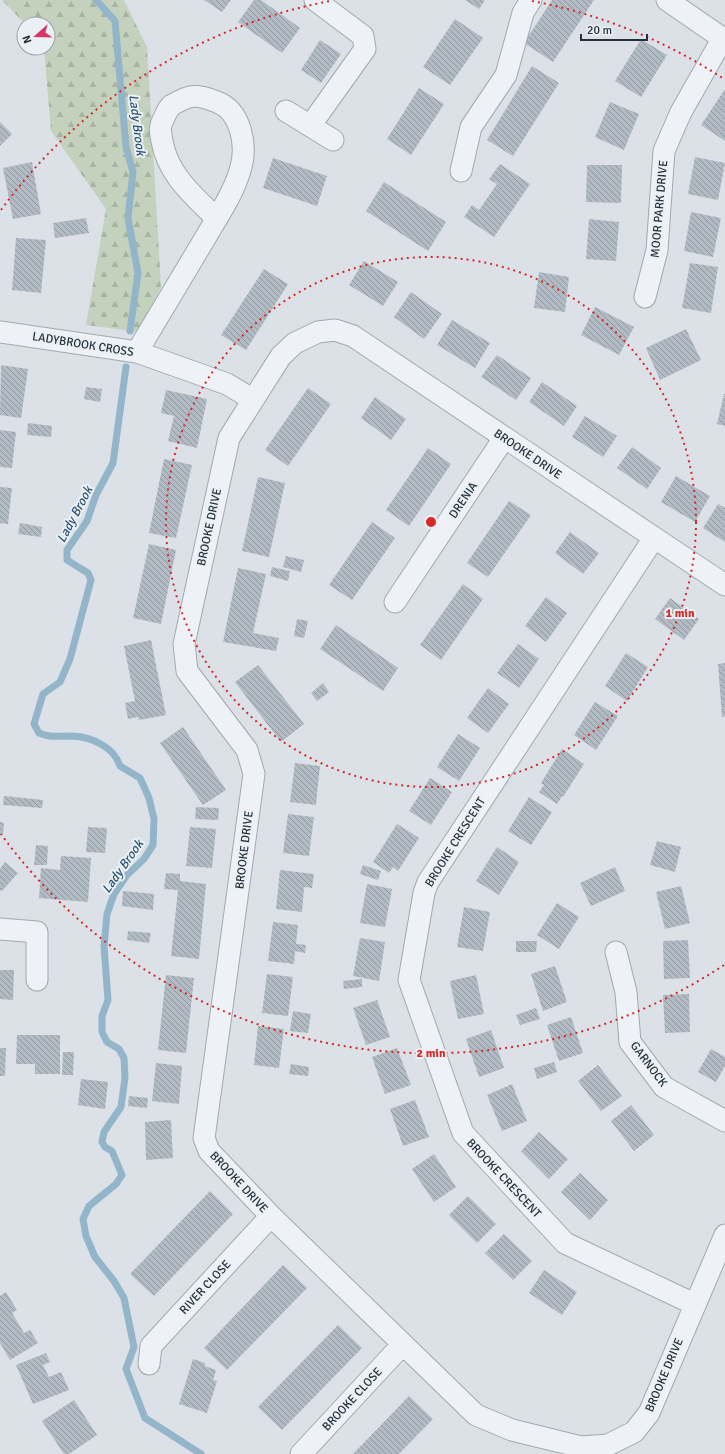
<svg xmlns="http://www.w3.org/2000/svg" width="725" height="1454" font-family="Signika,sans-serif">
	<defs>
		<pattern id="forest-firs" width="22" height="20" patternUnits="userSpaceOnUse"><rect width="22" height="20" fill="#c4d1bc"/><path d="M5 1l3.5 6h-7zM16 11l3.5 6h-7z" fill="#a8b4a2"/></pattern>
		<pattern id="building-back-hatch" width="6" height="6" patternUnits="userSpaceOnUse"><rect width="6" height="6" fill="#b2bbc4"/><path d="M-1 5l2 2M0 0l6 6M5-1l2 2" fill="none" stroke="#9199a0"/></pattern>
	</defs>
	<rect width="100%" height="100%" fill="#dbe1e7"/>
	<path fill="url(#forest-firs)" d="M2 0H124L147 47 161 287 140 332 86 325 106 209 51 131 44 48H48V24H25Z"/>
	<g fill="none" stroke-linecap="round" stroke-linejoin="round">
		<path stroke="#93b5ca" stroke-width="7" d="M96 0 115 21 126 147 133 172 128 218 138 273 130 331
			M126 367 113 463 96 495 87 521 67 550V560L88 573 91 580 70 659 60 682 43 694 34 724 39 733C51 738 60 736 72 736 92 737 114 747 120 766L140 778 149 798 154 819 153 845 144 859 127 875 114 894 107 914 104 946 108 1000 102 1016V1032L107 1042 119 1049 124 1058 125 1078 121 1107 104 1132 102 1142 105 1147 112 1151 122 1175 116 1184 89 1206 83 1219 86 1236 95 1257 114 1281 124 1298 134 1347 126 1369 145 1418 201 1454"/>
	</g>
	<path fill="url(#building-back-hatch)" d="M204 0H231L222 12Z
		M254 0H261L300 28 282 53 238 22Z
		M465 0H485L479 9Z
		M552 0H594L553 62 524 43Z
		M455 19 483 38 450 85 423 67Z
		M641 39 667 55 641 97 615 81Z
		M320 40 341 54 321 83 301 70Z
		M532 66 559 83 513 156 487 140Z
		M419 88 444 104 411 155 387 139Z
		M725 89V141L701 125Z
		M610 102 639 114 624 150 595 137Z
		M0 122 12 134 0 146Z
		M695 157 725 163 718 200 688 194Z
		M273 158 327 176 317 206 263 188Z
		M32 162 41 214 13 219 3 168Z
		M500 164 530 184 494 237 464 217 472 205 479 210 497 184 489 179Z
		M587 165H622L621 203 586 202Z
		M384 182 446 222 428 251 366 211Z
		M691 212 721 218 713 257 684 251Z
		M86 218 89 233 55 238 53 223Z
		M589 219 619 222 616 261 586 259Z
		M16 238 46 240 41 293 12 290Z
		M364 261 398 282 383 306 349 285Z
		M690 263 718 267 711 313 682 308Z
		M264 269 288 284 246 350 221 335Z
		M539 272 569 277 565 312 534 308Z
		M411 292 442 314 424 339 394 317Z
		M595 307 634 327 619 355 581 335Z
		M452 320 490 343 475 368 437 345Z
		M686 329 701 360 660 380 646 348Z
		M497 355 531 378 516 400 481 377Z
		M1 365 28 369 21 418 0 415Z
		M542 382 577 406 564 426 529 402Z
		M86 387 102 389 100 402 84 399Z
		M308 388 331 404 288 466 265 450Z
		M166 390 207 399 197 448 168 441 174 416 161 413Z
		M724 394H725V426L717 424Z
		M375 397 406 419 391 440 361 418Z
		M585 416 617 436 603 457 572 437Z
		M28 423 52 426 51 437 27 435Z
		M0 430 16 432 12 468 0 467Z
		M632 447 661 468 647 489 617 468Z
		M428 448 451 464 409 526 386 510Z
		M164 459 192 465 176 538 149 533Z
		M676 476 710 496 695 522 661 502Z
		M258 477 285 483 269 557 242 551Z
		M0 487 12 488 8 524 0 523Z
		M509 501 531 515 488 577 467 563Z
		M718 504 725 508V542L703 528Z
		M372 522 395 538 352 600 329 585Z
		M20 523 42 527 41 537 18 534Z
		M570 532 599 553 583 574 555 553Z
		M149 544 176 550 161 624 133 618Z
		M286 556 304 560 301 572 283 567Z
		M272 567 290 571 288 581 270 576Z
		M238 568 266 574 253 633 279 638 276 651 223 642Z
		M463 584 483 599 441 660 420 645Z
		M546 597 567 613 546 642 525 626Z
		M670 598 699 619 684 640 655 619Z
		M297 619 308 621 304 638 294 636Z
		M336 625 398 668 383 691 320 649Z
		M151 640 166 715 139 720 138 717 128 719 125 703 135 701 124 646Z
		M518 644 539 659 519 688 497 673Z
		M626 653 648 667 627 701 605 686Z
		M725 663V716L722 717 718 664Z
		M258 665 304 724 281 742 235 682Z
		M323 683 329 692 317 701 311 693Z
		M488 688 509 704 488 733 467 718Z
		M595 702 618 716 596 750 574 735Z
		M183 727 226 790 203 805 160 743Z
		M458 734 480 748 459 781 437 767Z
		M562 749 584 764 563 797 562 796 557 804 539 792 544 785 541 783Z
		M295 763 320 766 316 805 290 802Z
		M430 778 452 792 431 825 409 811Z
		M4 796 43 800 42 808 3 805Z
		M529 797 552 812 531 845 508 831Z
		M196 807 219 808 218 820 195 819Z
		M288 814 314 817 309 856 283 853Z
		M0 822 4 823 3 835H0Z
		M397 824 419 838 398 871 393 867 389 873 373 862Z
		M88 827 107 828 105 853 86 852Z
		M190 827 216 829 212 868 186 866Z
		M657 841 681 847 675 872 650 865Z
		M36 845 48 846 47 865H34Z
		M497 847 519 862 499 895 476 881Z
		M61 856 91 858 88 902 39 898 41 868 60 870Z
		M5 862 18 873 2 891 0 890V869Z
		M363 865 381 871 378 880 360 874Z
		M615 867 625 891 591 906 580 883Z
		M280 870 314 874 312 888 304 887 302 912 276 909Z
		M166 873 180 874V881L206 884 199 959 171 956 178 890 164 889Z
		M367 884 392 889 385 927 360 923Z
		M681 886 690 923 665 929 656 892Z
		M123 891 154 894 153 910 122 906Z
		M557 903 579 917 559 949 537 935Z
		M464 907 490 912 483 951 457 947Z
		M273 922 298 925 296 944 306 945 305 953 295 951 294 964 268 961Z
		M128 931 151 933 149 943 127 940Z
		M360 938 385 942 379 981 353 976Z
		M688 940 690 978 664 979 663 941Z
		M516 941H537L536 952H516Z
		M555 966 567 1002 543 1011 531 974Z
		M0 970H14L13 1000 0 999Z
		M267 974 293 977 288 1016 262 1013Z
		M166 975 194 978 186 1053 158 1050Z
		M476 975 484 1014 458 1019 450 981Z
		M362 979V987L344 989 343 981Z
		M689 994 690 1032 665 1033 663 995Z
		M377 1000 390 1037 366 1045 353 1008Z
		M536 1008 540 1019 520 1025 516 1015Z
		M293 1011 311 1014 308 1033 290 1031Z
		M571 1017 583 1053 559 1061 547 1025Z
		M258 1026 284 1029 279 1068 254 1065Z
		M491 1030 504 1068 479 1077 466 1039Z
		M17 1035H60V1074H35V1064H16Z
		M0 1048H6L5 1076H0Z
		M397 1048 411 1085 385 1094 372 1057Z
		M711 1049 725 1057V1066L716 1082 698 1072Z
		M63 1052H74L73 1075H62Z
		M554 1062 557 1072 537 1079 534 1068Z
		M156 1063 182 1066 179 1104 152 1101Z
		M291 1064 309 1067 308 1076 289 1074Z
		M598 1065 622 1096 601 1111 578 1081Z
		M81 1079 108 1082 105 1109 78 1105Z
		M512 1084 527 1121 502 1131 487 1095Z
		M129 1096 148 1098 147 1108 128 1106Z
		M415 1100 429 1137 403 1146 390 1109Z
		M631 1105 654 1135 634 1151 611 1121Z
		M171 1120 173 1158 146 1160 145 1122Z
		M539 1132 568 1159 549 1179 521 1151Z
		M434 1154 456 1187 434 1202 412 1169Z
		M580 1173 608 1200 590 1220 561 1192Z
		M210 1191 233 1214 154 1296 130 1274Z
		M468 1196 496 1224 477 1243 449 1215Z
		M504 1234 532 1261 513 1280 485 1253Z
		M283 1265 307 1288 227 1370 204 1348Z
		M544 1270 577 1292 562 1315 529 1293Z
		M6 1292 17 1310 12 1313 24 1333 30 1330 38 1343 10 1360 0 1343V1296Z
		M338 1325 362 1348 282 1430 258 1407Z
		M46 1353 50 1362 43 1365 49 1377 61 1372 69 1390 33 1404 16 1365Z
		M193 1359 205 1363V1366L216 1370 213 1380 217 1381 207 1413 179 1404Z
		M409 1396 433 1419 399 1454H353Z
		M74 1400 97 1435 69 1454H64L42 1421Z"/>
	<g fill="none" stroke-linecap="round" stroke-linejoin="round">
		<defs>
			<path id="street" d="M667 0 725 40
				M286 111 333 140
				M310 126 365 49 363 36 315 0
				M461 171 471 127 506 75 523 13 531 0
				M645 297 657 250 664 151 681 112 723 38
				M0 332 137 352 227 384 252 399
				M137 352C160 313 184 274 207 235 219 214 235 191 241 167 247 145 241 111 217 102 196 94 191 94 172 105 168 108 166 113 164 118 159 126 160 131 162 141 168 175 193 195 216 218
				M654 538 428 882 424 893 409 980 463 1133 565 1243 694 1304
				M725 585 353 336 335 330 318 332 295 343 281 356 229 438 184 644 187 671 247 750 254 774 204 1138 209 1151 271 1216 476 1415 512 1430 581 1447 608 1445 634 1432 649 1413 725 1235
				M395 602 504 438
				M0 929 37 932V980
				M616 952 626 992 630 1042 664 1087 725 1121
				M149 1364 151 1346 271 1216
				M301 1454 403 1344"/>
		</defs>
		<use href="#street" stroke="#a0a9b1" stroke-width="23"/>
		<use href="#street" stroke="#eef1f5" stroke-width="21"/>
	</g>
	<g fill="none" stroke="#d62828" stroke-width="2" stroke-dasharray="2 4">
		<circle cx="431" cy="522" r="265"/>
		<path d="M724 965A531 531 0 0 1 1 834M1 210A531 531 0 0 1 330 1M532 1A531 531 0 0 1 724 79"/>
	</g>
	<g text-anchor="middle" stroke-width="4" stroke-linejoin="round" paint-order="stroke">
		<g font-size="12" fill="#24313d" stroke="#eaf0f4">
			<text transform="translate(659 209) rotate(-85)" y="4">MOOR PARK DRIVE</text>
			<text transform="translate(83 344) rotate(9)" y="4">LADYBROOK CROSS</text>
			<text transform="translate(528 454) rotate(34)" y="4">BROOKE DRIVE</text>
			<text transform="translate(463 500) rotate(-56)" y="4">DRENIA</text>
			<text transform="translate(209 527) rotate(-78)" y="4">BROOKE DRIVE</text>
			<text transform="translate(455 842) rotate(-58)" y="4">BROOKE CRESCENT</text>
			<text transform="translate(244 850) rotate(-83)" y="4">BROOKE DRIVE</text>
			<text transform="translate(649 1064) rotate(53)" y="4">GARNOCK</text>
			<text transform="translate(504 1178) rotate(47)" y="4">BROOKE CRESCENT</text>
			<text transform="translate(239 1182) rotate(47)" y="4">BROOKE DRIVE</text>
			<text transform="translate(205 1287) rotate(-47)" y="4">RIVER CLOSE</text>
			<text transform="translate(664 1375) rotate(-67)" y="4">BROOKE DRIVE</text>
			<text transform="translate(352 1399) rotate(-47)" y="4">BROOKE CLOSE</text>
		</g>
		<g font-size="13" font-style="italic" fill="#2d5573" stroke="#eaf0f4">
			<text transform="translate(138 125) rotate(83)" y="5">Lady Brook</text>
			<text transform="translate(74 514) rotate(-62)" y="5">Lady Brook</text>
			<text transform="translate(122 866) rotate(-55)" y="5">Lady Brook</text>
		</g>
	</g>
	<circle cx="431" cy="522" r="6" fill="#d62828" stroke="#eaf0f4" stroke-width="2"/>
	<g font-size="12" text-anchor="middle" font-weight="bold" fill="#d62828" stroke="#eaf0f4" stroke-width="4" stroke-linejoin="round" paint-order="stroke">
		<text x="680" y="617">1 min</text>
		<text x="431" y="1057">2 min</text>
	</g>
	<g transform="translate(36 36) rotate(250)"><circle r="19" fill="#eaf0f4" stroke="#9ba4ab"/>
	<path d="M0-3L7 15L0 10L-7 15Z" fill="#d53663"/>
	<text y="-6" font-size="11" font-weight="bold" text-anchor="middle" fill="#24313d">N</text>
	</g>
	<path d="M581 34v6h66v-6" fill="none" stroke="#24313d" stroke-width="2"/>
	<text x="587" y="34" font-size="12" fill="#24313d" stroke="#eaf0f4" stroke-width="3" paint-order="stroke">20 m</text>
</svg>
